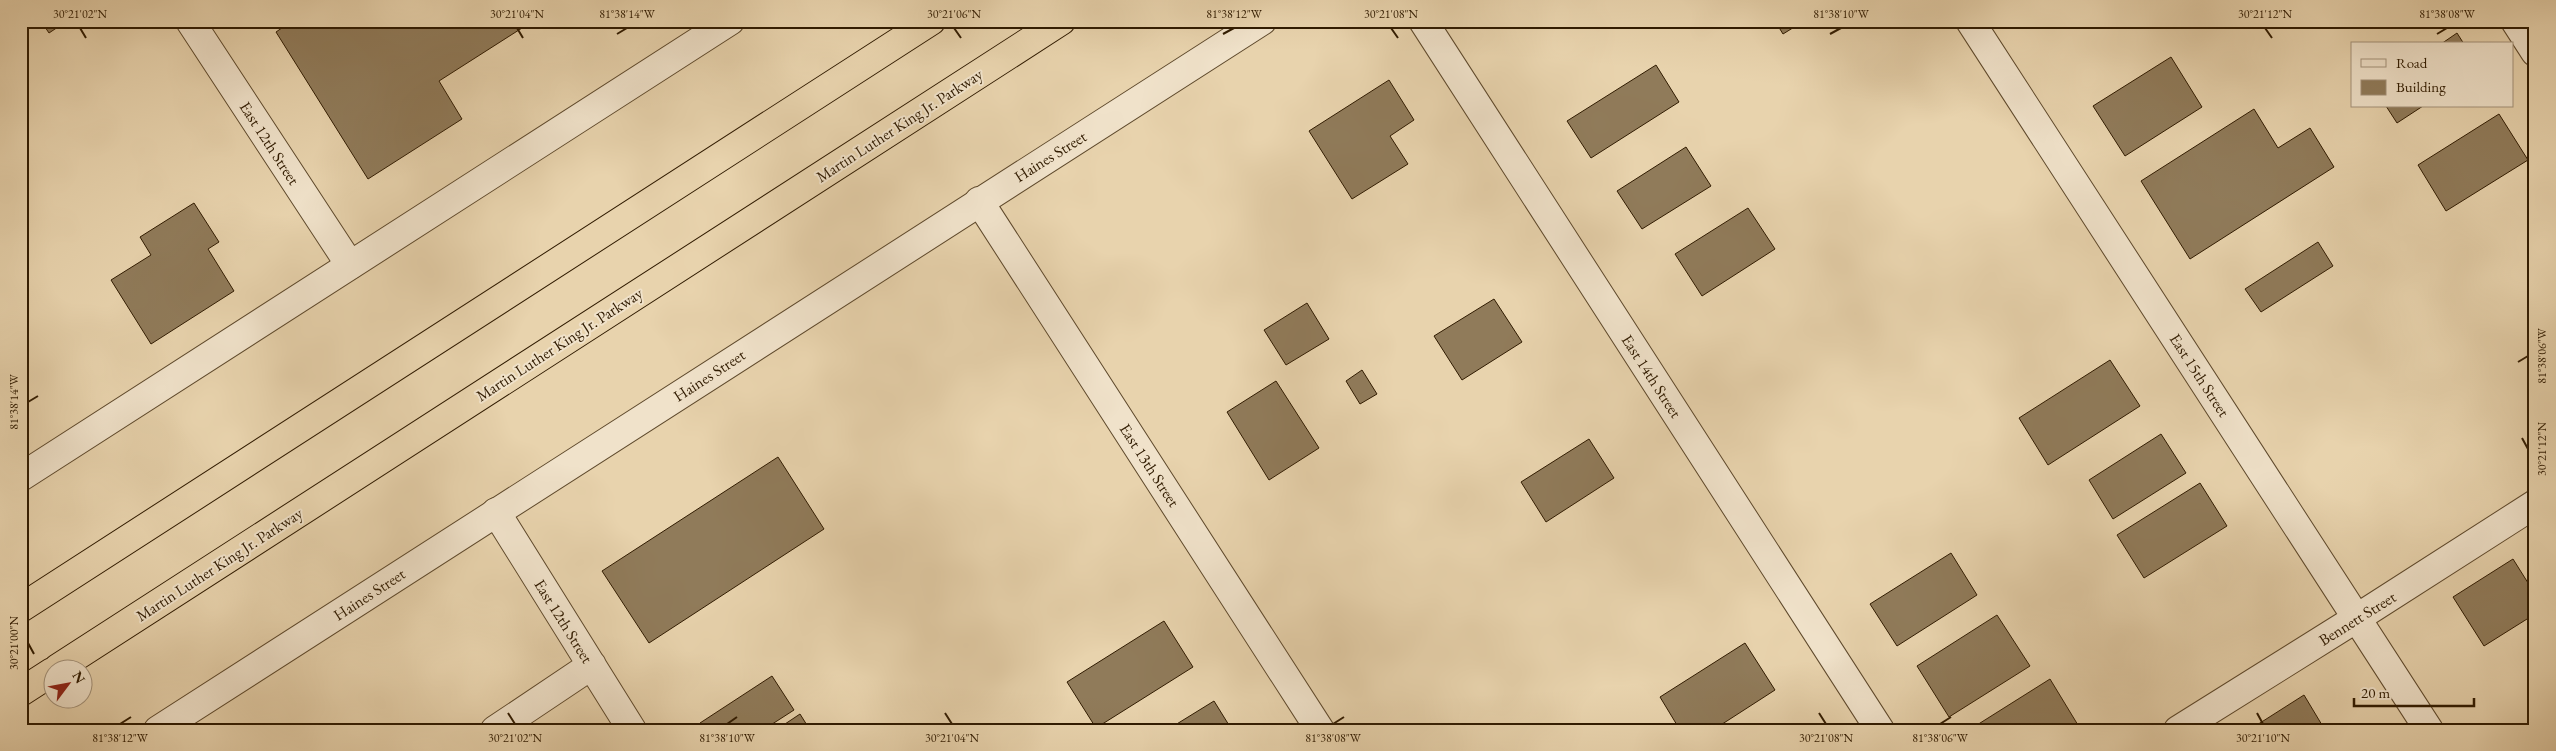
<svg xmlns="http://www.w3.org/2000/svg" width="2556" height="751" font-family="'EB Garamond',serif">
	<rect width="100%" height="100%" fill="#e8d3ad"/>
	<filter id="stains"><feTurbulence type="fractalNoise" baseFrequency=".004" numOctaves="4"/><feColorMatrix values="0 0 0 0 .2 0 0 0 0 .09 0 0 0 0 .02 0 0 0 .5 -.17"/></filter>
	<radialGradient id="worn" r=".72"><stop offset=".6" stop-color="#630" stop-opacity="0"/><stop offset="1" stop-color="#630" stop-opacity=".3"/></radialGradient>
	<path fill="#907b5a" stroke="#301b01" d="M41 21H67L49 33Z
		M292 21H533L439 81 462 119 368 179 276 32Z
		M1775 21H1804L1783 34Z
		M2457 33 2464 44H2441Z
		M2171 57 2202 107 2125 156 2093 106Z
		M1656 65 1679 102 1591 158 1567 121Z
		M1389 80 1414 120 1390 136 1408 164 1352 199 1309 131Z
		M2386 106H2423L2397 123Z
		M2254 109 2278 148 2310 128 2334 167 2190 259 2141 181Z
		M2499 114 2528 160 2446 211 2418 165Z
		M1686 147 1711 186 1642 229 1617 191Z
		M194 203 219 242 208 249 234 291 151 344 111 280 151 255 140 237Z
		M1748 208 1775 249 1702 296 1675 254Z
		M2318 242 2333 266 2261 312 2245 289Z
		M1494 299 1522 342 1462 380 1434 336Z
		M1307 303 1329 339 1286 365 1264 330Z
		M2110 360 2140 406 2048 465 2019 418Z
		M1362 370 1377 394 1360 404 1346 381Z
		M1276 381 1319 448 1269 480 1227 412Z
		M2161 434 2186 473 2113 519 2089 480Z
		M1589 439 1614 478 1546 522 1521 482Z
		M778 457 824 529 649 643 602 571Z
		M2200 483 2227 526 2144 578 2117 535Z
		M1951 553 1977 595 1897 646 1870 604Z
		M2513 559 2535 594V614L2484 646 2453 597Z
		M1997 615 2030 666 1949 717 1917 666Z
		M1164 621 1193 667 1096 728 1067 682Z
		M1745 643 1775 690 1713 730H1680L1660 697Z
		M772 676 794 710 763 730H705L700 723Z
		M2050 679 2081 730H1969Z
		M2304 695 2325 730H2249Z
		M1214 701 1232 730H1167Z
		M800 714 810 730H776Z"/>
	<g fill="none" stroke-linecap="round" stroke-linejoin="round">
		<defs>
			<path id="minor" d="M190 21 350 265
				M1423 21 1880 730
				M1970 21 2429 730
				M2515 21 2535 52
				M979 201 1320 730
				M496 512 632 730
				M495 730 592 665
				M2178 730 2357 618 2535 504"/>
			<path id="tertiary" d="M21 477 730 21
				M158 730 1262 21"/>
			<path id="motorway" d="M21 608 931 21
				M58 668 1061 21
				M21 692 52 672"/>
		</defs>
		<use href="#minor" stroke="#5e492c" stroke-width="30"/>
		<use href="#tertiary" stroke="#5e492c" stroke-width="30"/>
		<use href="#motorway" stroke="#301b01" stroke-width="30"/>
		<use href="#minor" stroke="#f0e2ca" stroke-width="28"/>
		<use href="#tertiary" stroke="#f0e2ca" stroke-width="28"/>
		<use href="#motorway" stroke="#e8d3ad" stroke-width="28"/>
	</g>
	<path fill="none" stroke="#301b01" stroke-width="2" d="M80 28 86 38M517 28 523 38M954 28 961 38M1391 28 1398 38M2265 28 2272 38M617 34 627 28M1223 34 1234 28M1830 34 1841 28M2437 34 2447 28M2518 362 2528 356M28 402 38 396M2522 438 2528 449M28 643 34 654M508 713 515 724M945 713 952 724M1819 713 1826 724M2257 713 2263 724M120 724 131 717M727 724 737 717M1333 724 1344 717M1940 724 1951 717"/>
	<g text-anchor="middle" stroke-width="4" stroke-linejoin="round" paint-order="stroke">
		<g font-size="16" fill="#301b01" stroke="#f0e2ca">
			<text transform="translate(899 125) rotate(-33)" y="6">Martin Luther King Jr. Parkway</text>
			<text transform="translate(270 143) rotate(57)" y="6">East 12th Street</text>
			<text transform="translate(1050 156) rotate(-32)" y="6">Haines Street</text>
			<text transform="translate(559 344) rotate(-33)" y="6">Martin Luther King Jr. Parkway</text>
			<text transform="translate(709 375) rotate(-33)" y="6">Haines Street</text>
			<text transform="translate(2200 375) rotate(57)" y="6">East 15th Street</text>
			<text transform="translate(1652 376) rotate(57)" y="6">East 14th Street</text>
			<text transform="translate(1150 465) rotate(57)" y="6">East 13th Street</text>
			<text transform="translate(219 564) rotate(-33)" y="6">Martin Luther King Jr. Parkway</text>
			<text transform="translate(369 594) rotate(-33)" y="6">Haines Street</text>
			<text transform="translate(2357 618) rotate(-32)" y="6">Bennett Street</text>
			<text transform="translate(564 621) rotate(58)" y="6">East 12th Street</text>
		</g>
	</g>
	<rect width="2556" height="751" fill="none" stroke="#e8d3ad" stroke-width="55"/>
	<rect x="2351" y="42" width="162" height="65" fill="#f0e2ca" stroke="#a3927a"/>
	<rect x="2361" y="59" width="25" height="8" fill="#f0e2ca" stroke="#a3927a"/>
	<text x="2396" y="68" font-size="15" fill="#301b01">Road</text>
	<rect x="2361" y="80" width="25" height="15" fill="#907b5a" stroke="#a3927a"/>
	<text x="2396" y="92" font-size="15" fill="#301b01">Building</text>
	<g transform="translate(68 684) rotate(58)"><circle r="24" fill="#f0e2ca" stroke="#a3927a"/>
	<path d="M0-4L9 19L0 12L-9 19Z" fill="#8f2418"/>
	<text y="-8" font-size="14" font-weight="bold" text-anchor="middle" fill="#301b01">N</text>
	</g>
	<path d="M2354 698v8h120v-8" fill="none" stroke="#301b01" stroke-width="2.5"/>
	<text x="2361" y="698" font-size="15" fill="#301b01" stroke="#f0e2ca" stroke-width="4" paint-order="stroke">20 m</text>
	<rect x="28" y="28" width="2500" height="696" fill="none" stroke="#301b01" stroke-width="2"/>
	<g font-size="12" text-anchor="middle" fill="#301b01">
		<text x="80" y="18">30°21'02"N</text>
		<text x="517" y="18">30°21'04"N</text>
		<text x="627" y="18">81°38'14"W</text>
		<text x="954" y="18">30°21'06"N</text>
		<text x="1234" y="18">81°38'12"W</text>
		<text x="1391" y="18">30°21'08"N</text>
		<text x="1841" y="18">81°38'10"W</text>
		<text x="2265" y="18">30°21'12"N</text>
		<text x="2447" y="18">81°38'08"W</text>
		<text transform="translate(2542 356) rotate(-90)" y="4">81°38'06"W</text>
		<text transform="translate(14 402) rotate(-90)" y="4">81°38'14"W</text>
		<text transform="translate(2542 449) rotate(-90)" y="4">30°21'12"N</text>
		<text transform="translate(14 643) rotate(-90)" y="4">30°21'00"N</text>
		<text x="120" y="742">81°38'12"W</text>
		<text x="515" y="742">30°21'02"N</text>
		<text x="727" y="742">81°38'10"W</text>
		<text x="952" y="742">30°21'04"N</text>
		<text x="1333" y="742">81°38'08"W</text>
		<text x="1826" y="742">30°21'08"N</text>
		<text x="1940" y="742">81°38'06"W</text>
		<text x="2263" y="742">30°21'10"N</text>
	</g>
	<rect width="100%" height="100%" filter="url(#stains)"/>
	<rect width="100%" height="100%" fill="url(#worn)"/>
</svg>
